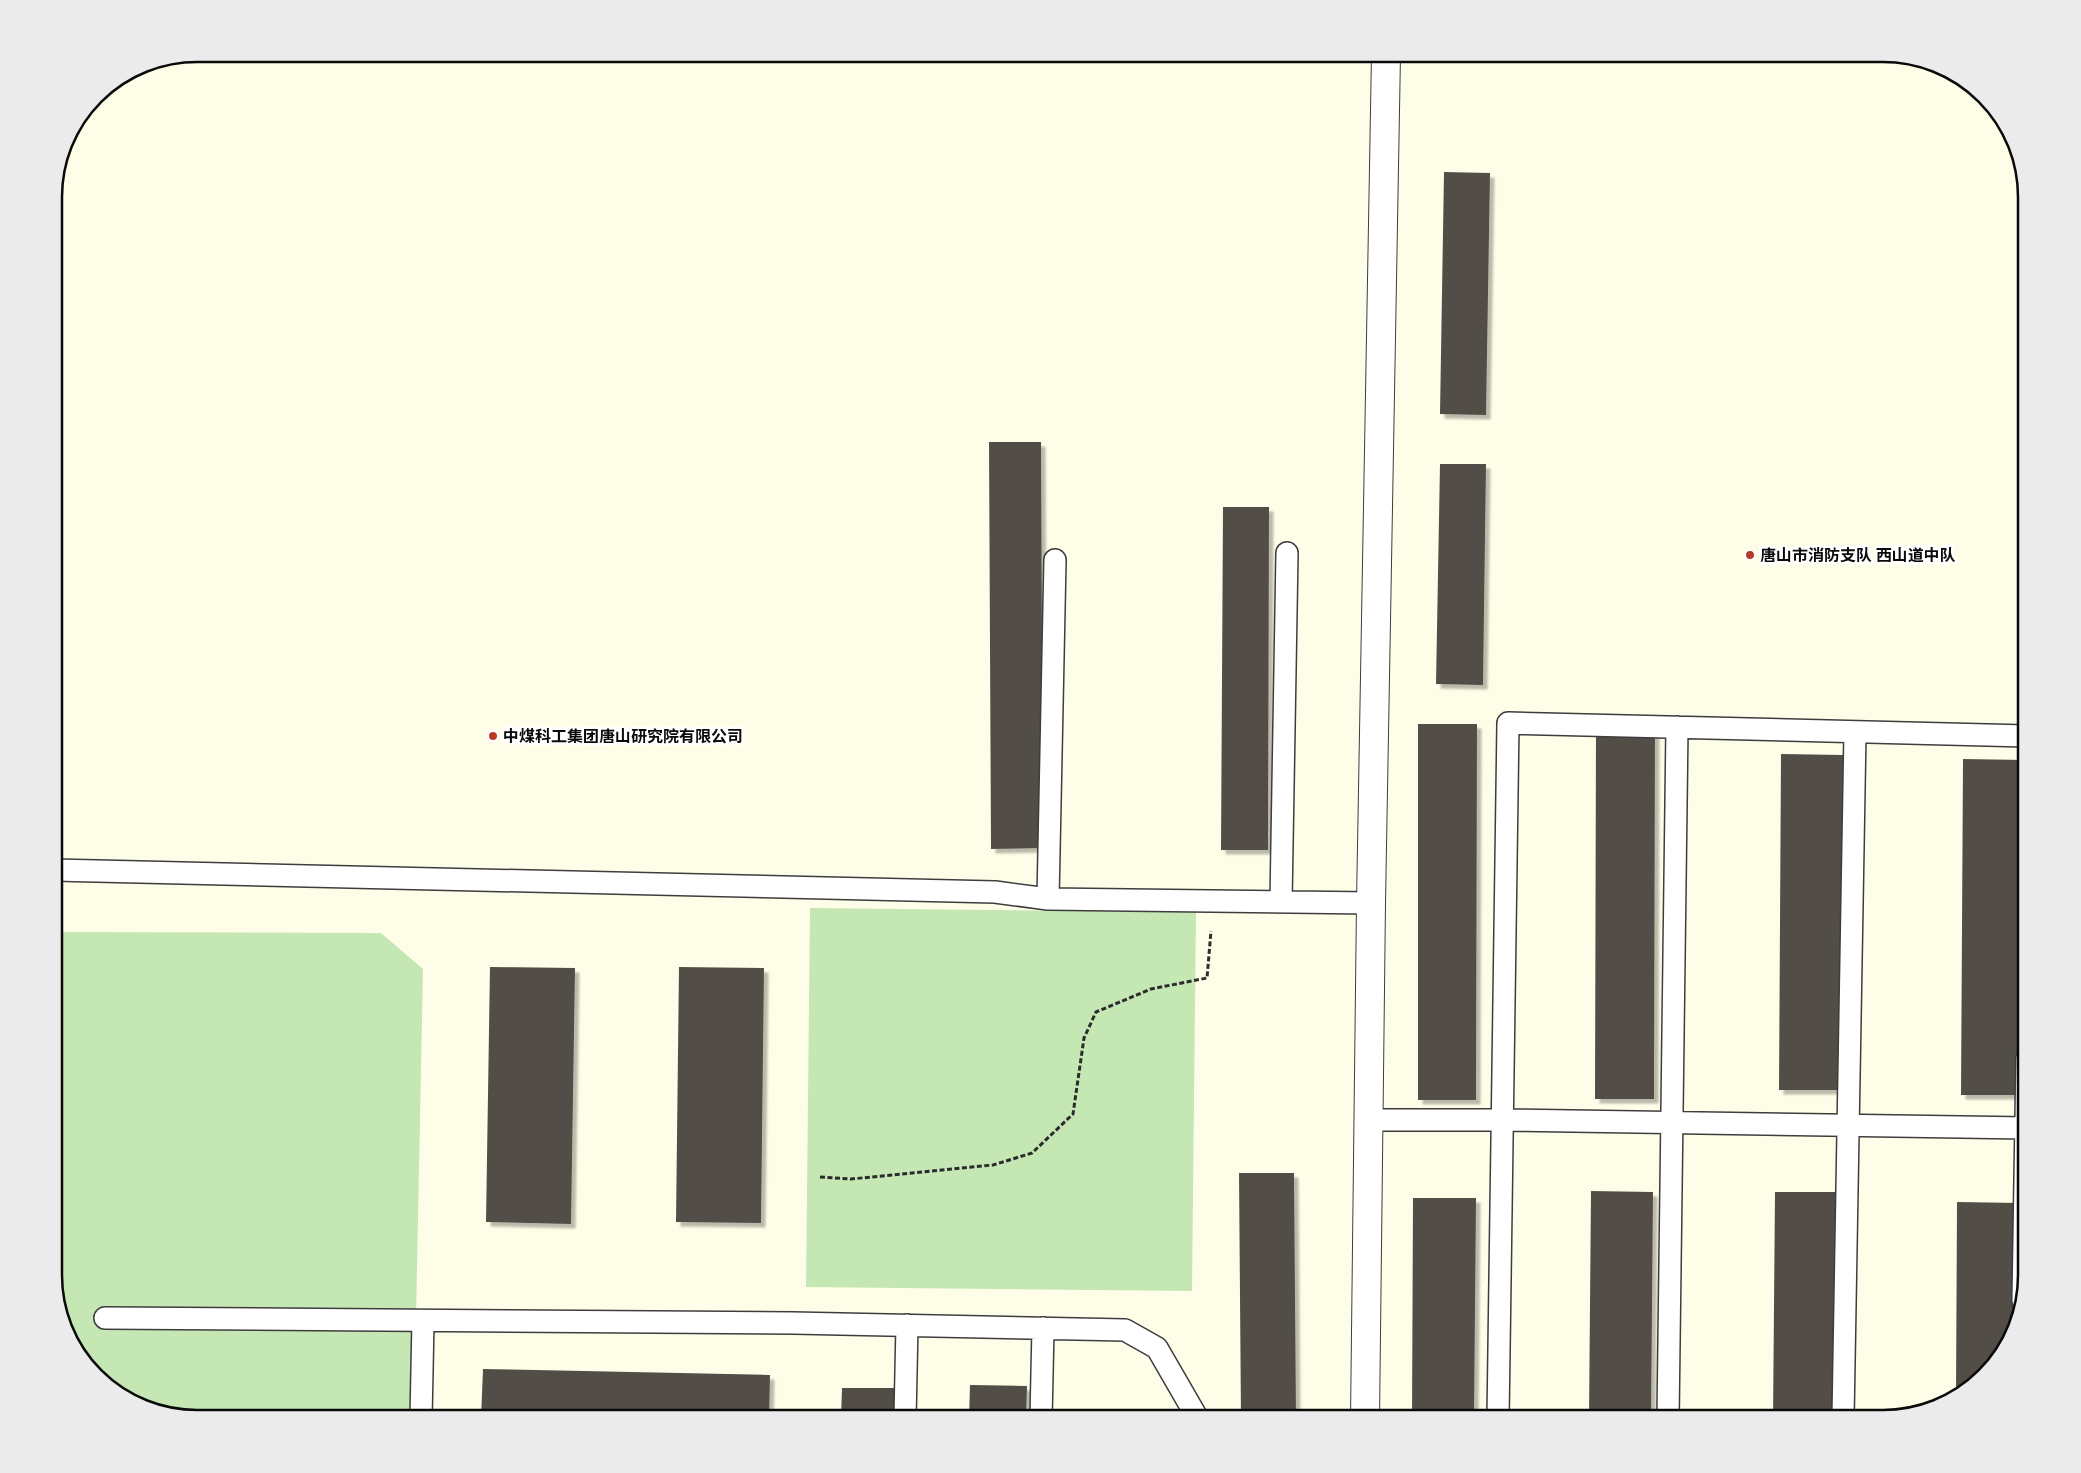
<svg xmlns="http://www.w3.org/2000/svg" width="2081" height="1473" font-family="Georgia,'Noto Sans SC',serif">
	<defs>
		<filter id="shadow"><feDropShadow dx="4.5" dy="4.5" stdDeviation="1" flood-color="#0004"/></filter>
	</defs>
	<rect width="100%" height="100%" fill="#fefee8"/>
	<path fill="#c5e7b4" d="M810 908 1196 912 1192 1291 806 1287Z
		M54 932 381 933 423 969 414 1419H197L151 1412 110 1390 69 1339 54 1285Z"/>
	<path fill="#534e47" filter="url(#shadow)" d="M1444 172 1490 173 1486 415 1440 414Z
		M989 442H1041L1043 848 991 849Z
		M1440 464H1486L1483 685 1436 684Z
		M1223 507H1269L1268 850H1221Z
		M1596 723H1655L1654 1099H1595Z
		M1418 724H1477L1476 1100H1418Z
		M1781 754 1843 755 1841 1090H1779Z
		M1963 759 2026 760 2024 1095H1961Z
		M490 967 575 968 571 1224 486 1222Z
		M679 967 764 968 761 1223 676 1222Z
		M1239 1173H1294L1296 1419H1241Z
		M1591 1191 1653 1192 1651 1419H1589Z
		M1775 1192H1837L1836 1419H1773Z
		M1413 1198H1476L1474 1419H1412Z
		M1957 1202 2020 1203 2019 1323 1998 1363 1956 1397Z
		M483 1369 770 1375 769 1419H481Z
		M970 1385 1027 1386 1026 1419H969Z
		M842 1388H899L898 1419H841Z"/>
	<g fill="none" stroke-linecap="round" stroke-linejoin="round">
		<defs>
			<path id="service" d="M54 870 995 892 1048 899 1371 903
				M1048 899 1055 560
				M1281 902 1287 553
				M1369 1120H1503L2027 1128
				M2023 1301 2027 1058
				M105 1318 793 1323 1125 1330 1157 1348 1198 1419
				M421 1419 423 1321
				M905 1419 907 1325
				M1041 1419 1043 1328
				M1498 1419 1508 723 2027 736
				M1668 1419 1677 727
				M1843 1419 1855 732"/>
			<path id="minor" d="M1365 1419 1371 903 1386 54"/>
		</defs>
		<use href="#service" stroke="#3d3d3d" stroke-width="24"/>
		<use href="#minor" stroke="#3d3d3d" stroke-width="30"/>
		<path stroke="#2c2c2c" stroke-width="3" stroke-dasharray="5 2.5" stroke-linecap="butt" d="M820 1177 851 1179 993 1165 1032 1153 1073 1114 1084 1038 1096 1012 1151 989 1207 978 1211 931"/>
		<use href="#service" stroke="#fff" stroke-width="21"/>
		<use href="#minor" stroke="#fff" stroke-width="28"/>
	</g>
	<g fill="#b53a27" stroke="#fff" stroke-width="2">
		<circle cx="1750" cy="555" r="5"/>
		<circle cx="493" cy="736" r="5"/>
	</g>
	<g text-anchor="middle" stroke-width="5" stroke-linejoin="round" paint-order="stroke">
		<g font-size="16" font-weight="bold" fill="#0a0a0a" stroke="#fff" text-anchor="start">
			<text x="1760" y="561">唐山市消防支队 西山道中队</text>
			<text x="503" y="742">中煤科工集团唐山研究院有限公司</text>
		</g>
	</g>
	<path d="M0 0H2081V1473H0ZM197 62H1883A135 135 0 0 1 2018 197V1275A135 135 0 0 1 1883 1410H197A135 135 0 0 1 62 1275V197A135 135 0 0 1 197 62Z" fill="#ebebeb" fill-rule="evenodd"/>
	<path fill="none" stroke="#0a0a0a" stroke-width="2.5" d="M197 62H1883A135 135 0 0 1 2018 197V1275A135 135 0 0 1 1883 1410H197A135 135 0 0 1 62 1275V197A135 135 0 0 1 197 62Z"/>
</svg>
